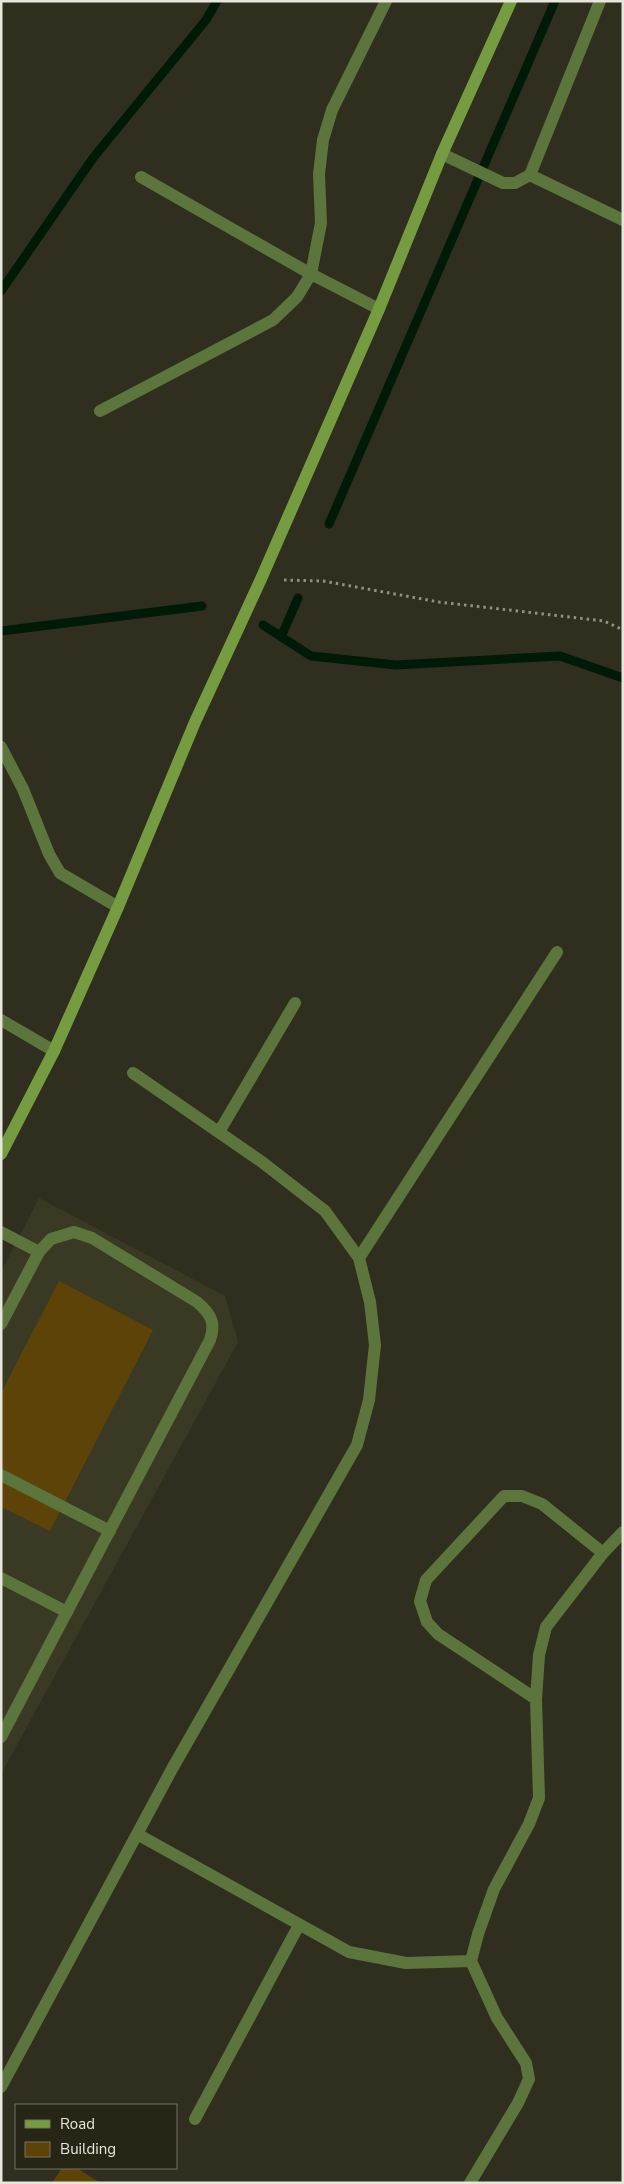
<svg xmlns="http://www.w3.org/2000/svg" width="624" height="2184" font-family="'Nunito Sans',sans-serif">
	<rect width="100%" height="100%" fill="#302f1f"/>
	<path fill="#3a3923" d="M39 1198 225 1296 238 1342 1 1774V1272Z"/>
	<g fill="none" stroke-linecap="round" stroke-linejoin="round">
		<path stroke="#001a08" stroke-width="9" d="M1 291 93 158 206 20 217 1
			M329 524 555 1
			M263 625 311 656 396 665 560 656 623 678
			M1 631 202 606
			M281 637 298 598"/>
	</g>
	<path fill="#5e4309" d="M59 1281 153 1330 50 1531 1 1507V1393Z
		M62 2168H77L100 2183H52Z"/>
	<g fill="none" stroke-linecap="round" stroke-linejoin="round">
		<path stroke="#919084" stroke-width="3" stroke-dasharray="2.5 4" stroke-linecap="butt" d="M284 580 323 581 439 602 604 621 623 630"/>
		<path stroke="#5c753d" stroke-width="12" d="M442 154 503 183H515L530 175 623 220
			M530 175 600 1
			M141 177 311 274 379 309
			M100 411 273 320 297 297 311 274 321 223 319 174 323 140 332 110 386 1
			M1 747 23 789 49 854 60 873 118 907
			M1 1020 54 1051
			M219 1132 295 1003
			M359 1258 557 952
			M1 1475 110 1531
			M1 1578 67 1612
			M536 1699 438 1634 427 1622 420 1601 426 1580 504 1496H522L542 1504 603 1553
			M137 1834 349 1952 406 1963 471 1961
			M1 2087 172 1769 357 1445 369 1400 375 1345 370 1302 359 1258 325 1211 262 1162 133 1073
			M195 2119 299 1925
			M470 2183 518 2103 529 2079 526 2063 497 2018 471 1961 478 1934 494 1889 529 1824 539 1798 536 1699 539 1655 546 1627 603 1553 623 1532"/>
		<path stroke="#5c753d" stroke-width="12" d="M1 1232 39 1252
			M1 1324 39 1252 51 1239 74 1232 92 1238 197 1302C211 1314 216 1323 210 1340L1 1737"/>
		<path stroke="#759c40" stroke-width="12" d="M1 1154 54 1051 118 907 195 722 261 579 379 309 442 154 511 1"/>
	</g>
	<rect width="624" height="2184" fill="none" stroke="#e7e6dd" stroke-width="5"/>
	<rect x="15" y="2104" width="162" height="65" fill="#262516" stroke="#737266"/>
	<rect x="25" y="2120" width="25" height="8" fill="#759c40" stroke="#737266"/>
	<text x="60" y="2129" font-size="15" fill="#e7e6dd">Road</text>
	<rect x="25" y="2142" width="25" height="15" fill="#5e4309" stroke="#737266"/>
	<text x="60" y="2154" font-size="15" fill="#e7e6dd">Building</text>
</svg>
